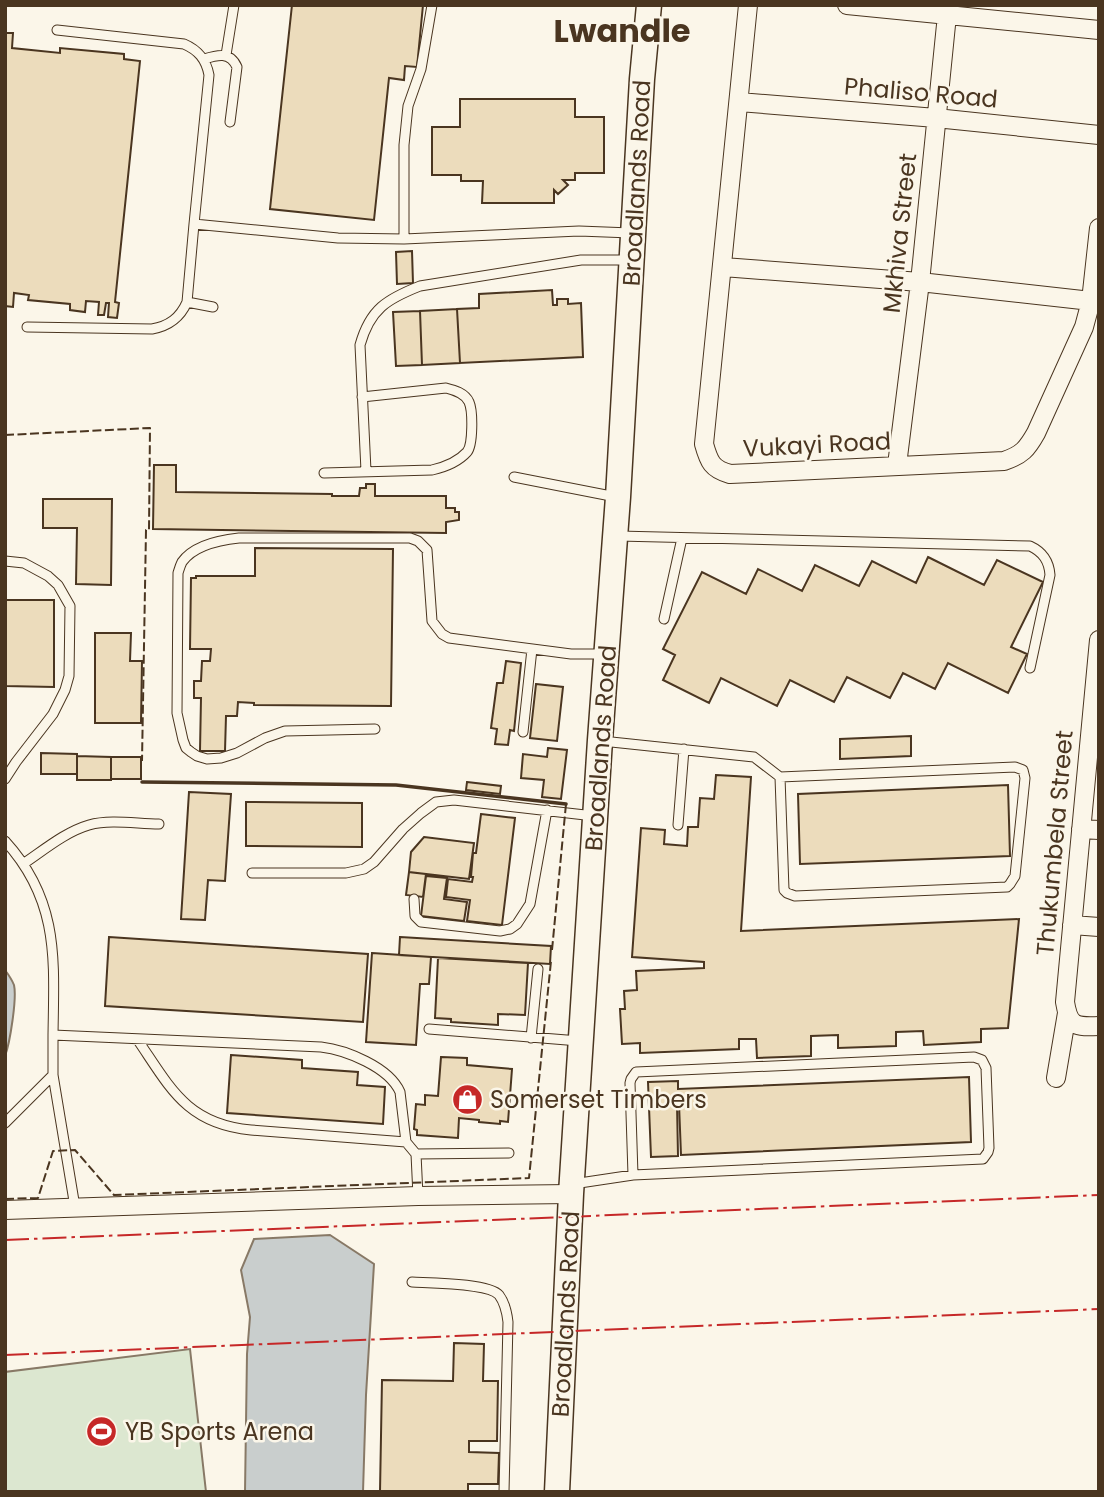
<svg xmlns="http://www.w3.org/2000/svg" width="1104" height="1497" font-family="Poppins,sans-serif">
	<rect width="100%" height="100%" fill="#fbf6e9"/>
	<path fill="#dce7d0" stroke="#887966" stroke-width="2" d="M190 1349 206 1492H5V1372Z"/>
	<path fill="#c9cecd" stroke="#887966" stroke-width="2" d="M5 970C8 974 12 980 14 985 17 998 10 1043 5 1056Z
		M330 1235 374 1264 366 1395 363 1492H245L247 1354 250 1317 241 1270 254 1239Z"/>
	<path fill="#ecdcbc" stroke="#4a3520" stroke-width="2" d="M292 5H423L417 67 405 66 404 80 389 78 374 220 270 209Z
		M5 33H13L12 48 60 53V48L124 54V59L140 61 115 302 119 303 117 318 108 317 109 303H106L104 315H98L99 302 86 301 85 312 70 310V304L28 300 29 295 14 293 13 307 5 306Z
		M460 99H575V117H604V173H575V180H563L568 185 558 194 554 190V203H482L483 181H461V175H432V127H460Z
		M412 251 413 283 397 284 396 252Z
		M552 290 553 305H557V299H568V304L581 303 583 357 460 363 457 309 479 308V294Z
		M457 309 460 363 422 365 420 311Z
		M420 311 422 365 396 366 393 312Z
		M154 465H176V492L332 494V496H359L360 488H366V484H375V496H446V508H455V512H459V520L446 522V533L153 529Z
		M43 499H112L111 585 76 584 77 528H43Z
		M255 548 393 549 391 706 254 705V703L238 702 237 716H226L225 751H200L201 698H194V681H201L202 661H210L211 649H190L191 578H196V576H255Z
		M928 557 984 585 997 560 1043 582 1011 647 1027 654 1008 693 948 663 935 689 903 673 890 698 847 677 834 702 790 680 777 706 721 678 709 703 663 680 675 655 663 649 702 572 746 594 758 569 802 591 815 565 859 586 872 561 916 583Z
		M5 600H54V687L5 686Z
		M95 633H131L130 661H142L141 723H95Z
		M506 661 521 663 514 731 510 730 508 745 495 744 497 729 491 728 497 683H503Z
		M536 684 563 687 557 741 530 738Z
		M911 736V756L840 759V739Z
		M548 748 567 750 561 799 542 797 544 780 521 778 523 754 547 757Z
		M41 753 77 754V774H41Z
		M77 756 111 757V780H77Z
		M111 757H141V779H111Z
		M716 775 751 777 741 931 1019 919 1008 1028 981 1029V1042L924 1045 923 1031 896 1032V1046L838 1048V1035L811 1036V1056L757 1058 756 1039H739V1049L640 1053V1043L622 1044 620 1009H625L624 991 637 990 636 971 704 968V962L632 957 641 828 665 830 664 844 687 846 688 827H698L700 798 714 799Z
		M467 782 501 786 500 794 466 790Z
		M1008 785 1010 856 800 864 798 794Z
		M189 792 231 794 225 881 208 880 205 920 181 919Z
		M246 802 362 803V847L246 846Z
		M481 814 515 818 502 925 467 921 470 900 446 897 448 879 472 882 473 877H471L473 853H476Z
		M424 837 474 843 469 879 409 872 411 852Z
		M409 872 426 874 423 897 406 895Z
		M426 876 447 878 444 899 467 902 464 921 421 916Z
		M109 937 368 954 363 1022 105 1006Z
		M400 937 551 946 550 964 399 955Z
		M372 953 431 957 429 984H420L416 1045 366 1042Z
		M438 958 528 963 525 1015 498 1014V1025L451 1022V1019L435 1018Z
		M231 1055 302 1060V1068L358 1072 357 1085 385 1087 383 1124 227 1113Z
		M441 1057 467 1058V1065L512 1069 508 1122 500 1121V1124L479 1122V1120L459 1118 458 1138 417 1135V1130L414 1129 416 1104 425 1105V1095L438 1096Z
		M969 1077 971 1142 681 1155 679 1104H677L678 1156 651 1157 648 1082 678 1081V1089Z
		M454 1343 484 1344 483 1381H498L497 1441H469V1452L499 1453 498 1484H468V1492H380L382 1380 453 1381Z"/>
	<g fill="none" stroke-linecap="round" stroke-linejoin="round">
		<defs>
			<path id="lane" d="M57 30 184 44C198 50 206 59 209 75L194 224
				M226 55 234 5
				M204 59C217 55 230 51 237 67L230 122
				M404 239V145L408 106 421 69 432 5
				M187 302 213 307
				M27 327 152 329C169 326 180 318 187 302L194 224 338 238 404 239 579 231 631 233
				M366 471 360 345C370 309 387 299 420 286L581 260H631
				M324 473 432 470C445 467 458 462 467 452 473 445 473 411 469 402 465 393 454 390 446 388L362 397
				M514 477 616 497
				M618 536 1030 546C1043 552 1049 561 1050 575L1030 668
				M5 561 24 563 48 576 58 585 70 606 69 676 65 690 53 714 16 762 5 779
				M664 619 682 538
				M375 729 285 731 265 738 237 753 221 758 207 759 197 756 191 752 186 748 183 740 177 713 178 573C179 570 180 566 182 562 194 545 220 540 239 538H410L418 541 427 550 432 621 442 634 449 638 571 654H604
				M523 732 532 649
				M602 741 754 757 780 777
				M1015 767 1023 770 1025 778 1015 876 1010 884 1007 887 795 896 787 893 784 890 780 777Z
				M678 825 684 749
				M5 841C60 901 54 961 53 1035L321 1047C346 1050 389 1067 400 1092L406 1142 416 1154 418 1196
				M23 864C44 850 65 832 89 825 111 819 137 824 159 824
				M252 873H346L364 869 374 862 403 829 421 813 436 802 454 800 594 816
				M414 899 415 916 421 922 500 931 510 929 517 924 530 904 547 810
				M429 1029 579 1041
				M53 1035V1075L75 1207
				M531 1038 538 969
				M137 1039C170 1087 186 1124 251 1130L406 1142
				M5 1123 53 1075
				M416 1154 509 1153
				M573 1184 633 1175 983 1159 988 1152 989 1148 986 1068 982 1060 974 1057 636 1072 631 1079 630 1083 633 1175
				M412 1282C430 1283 489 1283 499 1295 505 1303 507 1313 508 1322L504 1492"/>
			<path id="street" d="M748 5 704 444C709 462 712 469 730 474L1004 461C1022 455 1027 449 1036 433L1084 327 1091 301 1099 228
				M847 5 1099 30
				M739 102 936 118 1099 135
				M723 267 920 282 1091 301
				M897 465 920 282 948 5
				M1099 640 1065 1002C1069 1027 1076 1027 1099 1026
				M1081 829 1099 830
				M1072 925 1099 927
				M1056 1078 1067 1013
				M5 1210 418 1196 571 1194"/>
			<path id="secondary" d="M557 1492 571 1194 600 740 618 497 642 79 649 5"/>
		</defs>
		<use href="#lane" stroke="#4a3520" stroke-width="11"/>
		<use href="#street" stroke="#4a3520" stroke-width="20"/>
		<use href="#secondary" stroke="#4a3520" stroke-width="27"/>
		<use href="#lane" stroke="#fbf6e9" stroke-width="9"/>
		<use href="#street" stroke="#fbf6e9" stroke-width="18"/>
		<use href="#secondary" stroke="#fbf6e9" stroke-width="24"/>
		<path stroke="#4a3520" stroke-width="2" stroke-dasharray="9 3.5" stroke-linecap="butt" d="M5 435 150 428 149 530H146L142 761
			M552 950 566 804
			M5 1199 38 1198 53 1151 75 1150 114 1195 529 1178 551 961"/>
		<path stroke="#4a3520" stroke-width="3.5" d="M142 782 396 785 566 804"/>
		<path stroke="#c62828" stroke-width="2" stroke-dasharray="24 5 3.5 5" stroke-linecap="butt" d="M5 1240 1099 1195
			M5 1355 1099 1309"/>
	</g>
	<defs>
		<symbol id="shop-disc" viewBox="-11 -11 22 22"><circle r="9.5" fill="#c62828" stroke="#fbf6e9"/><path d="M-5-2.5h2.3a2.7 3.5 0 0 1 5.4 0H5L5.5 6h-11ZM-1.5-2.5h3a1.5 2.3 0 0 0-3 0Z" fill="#fff"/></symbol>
		<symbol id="stadium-disc" viewBox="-11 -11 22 22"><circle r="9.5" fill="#c62828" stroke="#fbf6e9"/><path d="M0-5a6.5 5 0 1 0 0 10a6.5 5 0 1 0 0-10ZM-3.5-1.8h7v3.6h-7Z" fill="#fff"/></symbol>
	</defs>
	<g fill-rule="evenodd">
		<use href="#shop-disc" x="450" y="1082" width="35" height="35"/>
		<use href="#stadium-disc" x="84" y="1414" width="35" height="35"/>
	</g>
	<g text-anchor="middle" stroke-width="5" stroke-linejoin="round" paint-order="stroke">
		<g font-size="24" fill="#4a3520" stroke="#fbf6e9">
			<text transform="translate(921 93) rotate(5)" y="8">Phaliso Road</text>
			<text transform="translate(637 183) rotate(-87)" y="8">Broadlands Road</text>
			<text transform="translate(900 233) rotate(-84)" y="8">Mkhiva Street</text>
			<text transform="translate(817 445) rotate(-3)" y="8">Vukayi Road</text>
			<text transform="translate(601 748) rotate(-86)" y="8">Broadlands Road</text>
			<text transform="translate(1055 843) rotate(-85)" y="8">Thukumbela Street</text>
			<text transform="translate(566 1314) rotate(-87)" y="8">Broadlands Road</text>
		</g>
		<g font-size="24" fill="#4a3520" stroke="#fbf6e9" text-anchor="start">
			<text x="490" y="1108">Somerset Timbers</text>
			<text x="125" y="1440">YB Sports Arena</text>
		</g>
		<g font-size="32" font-weight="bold" fill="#4a3520" stroke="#fbf6e9">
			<text x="622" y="42">Lwandle</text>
		</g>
	</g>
	<rect width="1104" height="1497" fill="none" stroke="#4a3520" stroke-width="14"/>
</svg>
